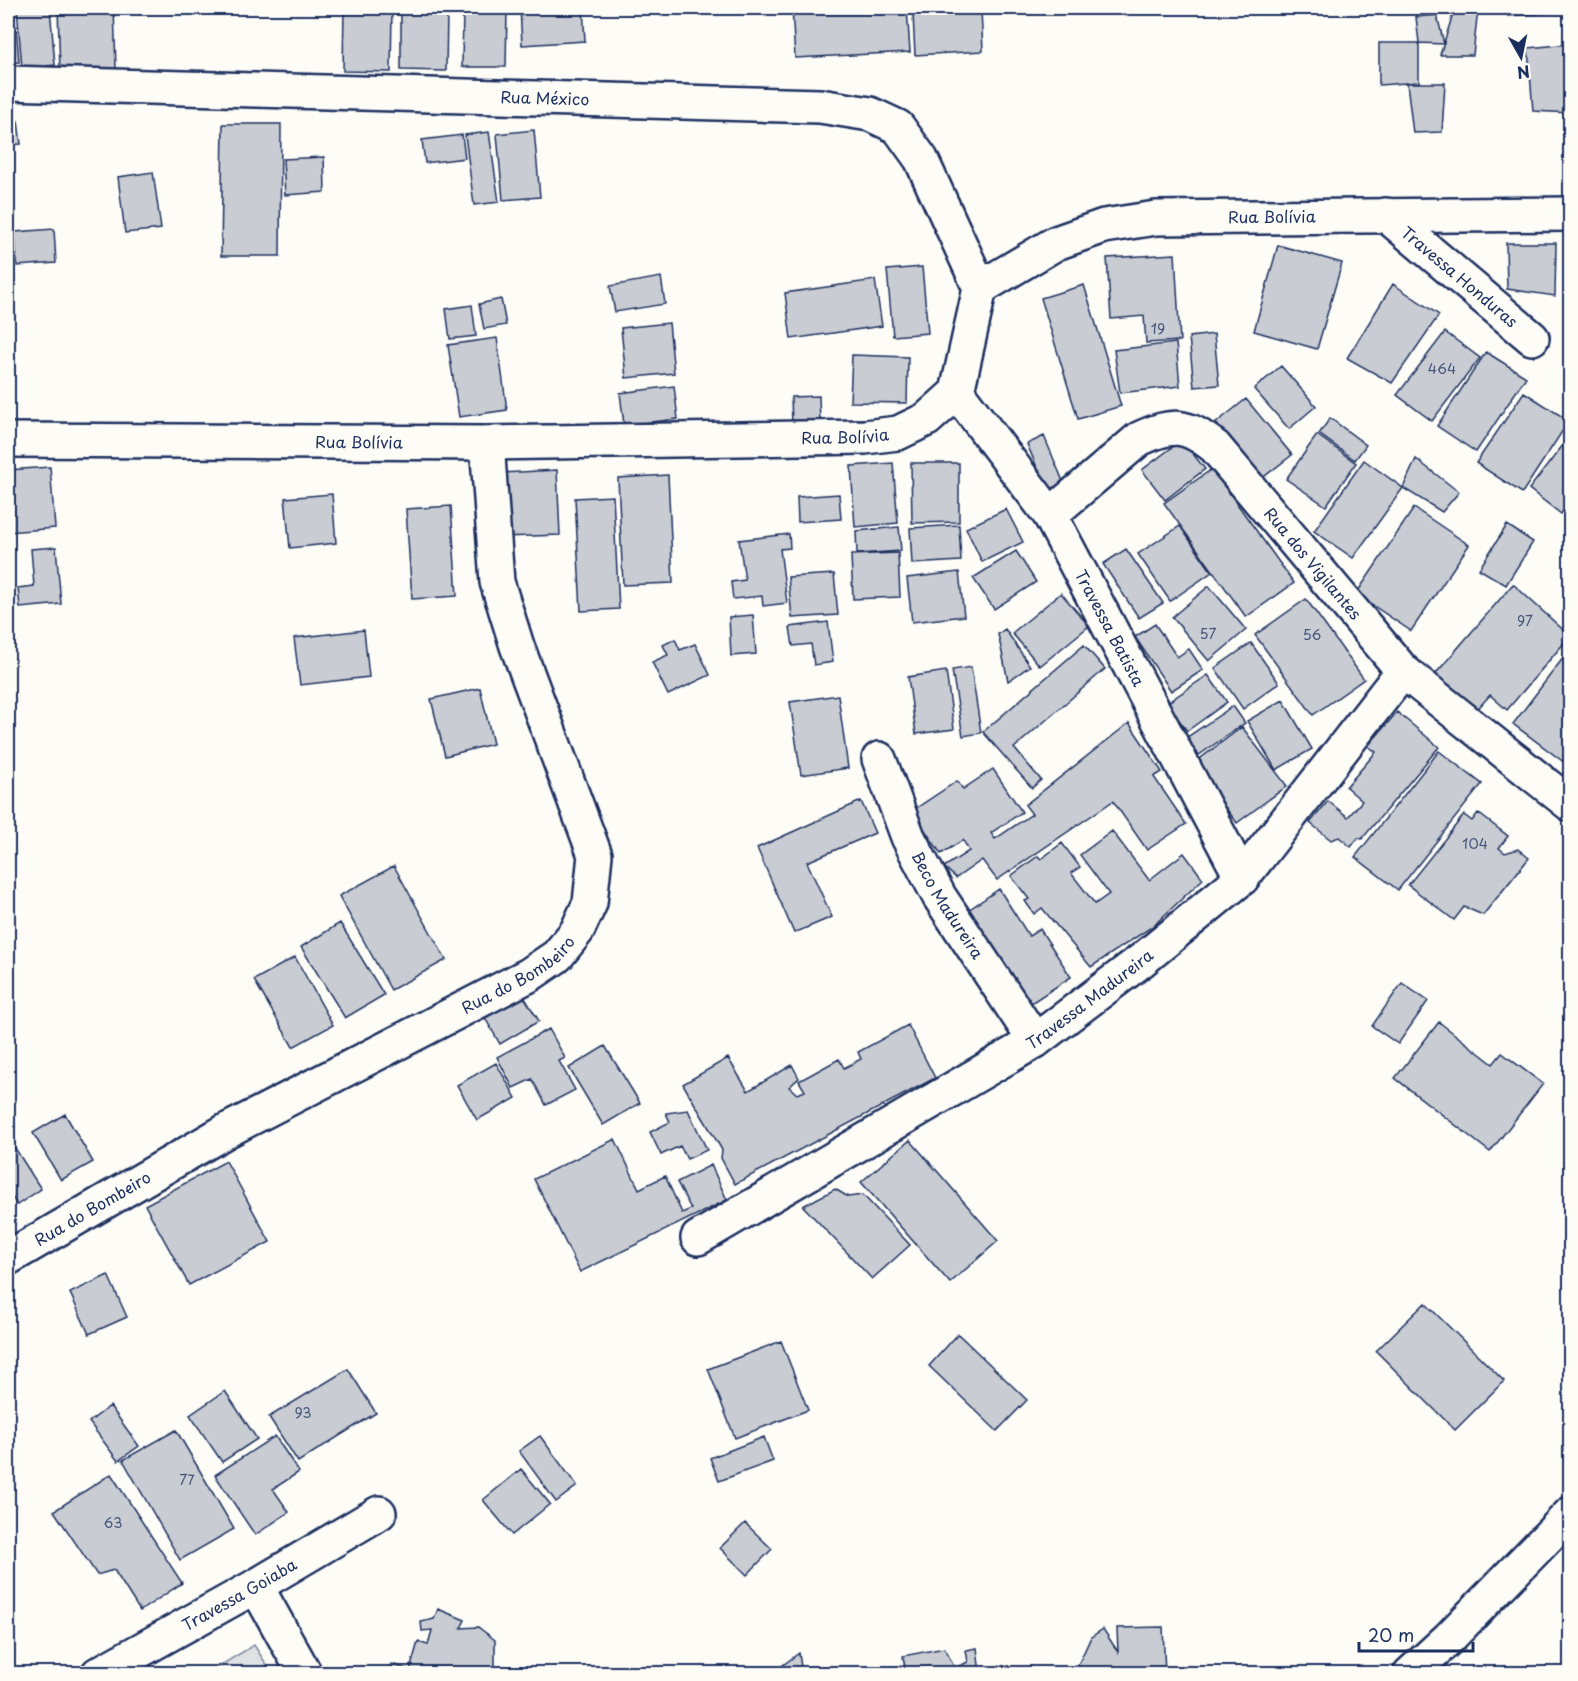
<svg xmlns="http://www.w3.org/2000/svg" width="1578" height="1681" font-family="'Playpen Sans',sans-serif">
	<rect width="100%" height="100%" fill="#fdfcf7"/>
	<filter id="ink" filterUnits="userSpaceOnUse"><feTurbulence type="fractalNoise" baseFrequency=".0167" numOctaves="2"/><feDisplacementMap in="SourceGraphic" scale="12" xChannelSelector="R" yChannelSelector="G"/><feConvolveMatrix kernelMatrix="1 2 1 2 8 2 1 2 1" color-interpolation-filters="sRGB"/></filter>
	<g filter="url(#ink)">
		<path fill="#e0e1e3" stroke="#7e88a0" stroke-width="1.5" d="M254 1645 272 1673H208Z"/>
		<path fill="#c9ccd3" stroke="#1b2f5e" stroke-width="1.5" d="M17 8H50L55 65 22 68Z
			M58 8H114L116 69 60 71Z
			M172 8H235L172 9Z
			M344 8H392L391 72 343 71Z
			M463 8H507L506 67H462Z
			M520 8H583L585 41 522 45Z
			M792 8H907L910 52 795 58Z
			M1415 8H1453V14L1416 17Z
			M1415 8 1437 15 1444 44 1419 43Z
			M1472 8H1478L1473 55H1440L1453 14Z
			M1510 8H1570V11L1508 16Z
			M981 10 983 51 915 55 913 14Z
			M401 12H447L446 71 401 70Z
			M8 26H16L19 62 8 63Z
			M1379 43H1419V82L1379 85Z
			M1570 44V113L1533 111 1528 48Z
			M1407 83H1445L1442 132 1413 133Z
			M18 121 21 144 8 145V122Z
			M223 124H281L280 256H221Z
			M534 130 540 197 503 200 497 134Z
			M489 132 499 202 474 205 465 135Z
			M462 135 465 158 425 163 422 140Z
			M324 157 325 192 285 195 283 159Z
			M153 172 161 229 125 233 118 177Z
			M54 229 56 263 17 266 15 232Z
			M1506 243H1556L1555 296 1507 289Z
			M1278 245 1342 263 1317 349 1254 331Z
			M1175 254 1180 341 1146 343 1144 316 1111 319 1107 258Z
			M922 267 928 333 893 336 887 270Z
			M661 277 665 304 615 312 610 286Z
			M875 280 882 326 791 339 785 293Z
			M1393 284 1439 315 1392 383 1347 358Z
			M1084 285 1121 406 1078 419 1041 298Z
			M501 299 506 325 484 329 479 304Z
			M472 305 476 336 450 339 446 309Z
			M669 323 674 373 626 378 621 328Z
			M1445 332 1480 358 1432 421 1397 395Z
			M1214 334 1219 385 1194 387 1189 337Z
			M497 338 507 410 459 417 448 345Z
			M1176 343 1180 386 1120 393 1114 350Z
			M1486 352 1526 377 1476 452 1437 426Z
			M852 355 908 357 907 403 850 402Z
			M1281 366 1316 406 1289 429 1254 389Z
			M674 386 678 419 624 425 620 393Z
			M1524 392 1569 421 1522 493 1476 463Z
			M819 396 820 423 792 424 791 397Z
			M1246 399 1292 455 1261 479 1216 423Z
			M1330 418 1366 445 1355 460 1319 434Z
			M1317 435 1356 463 1326 506 1286 479Z
			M1044 436 1065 486 1048 493 1027 444Z
			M1570 436V502L1561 514 1529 489Z
			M1182 440 1205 469 1165 500 1142 470Z
			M1416 459 1459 492 1442 512 1403 488Z
			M1364 460 1403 488 1353 558 1314 531Z
			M893 463 898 523 855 527 851 466Z
			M911 463H959V522L912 523Z
			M50 467 55 528 8 532V470Z
			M1212 469 1294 583 1246 617 1164 503Z
			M557 470 560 535 503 537 500 473Z
			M668 475 673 583 623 585 618 478Z
			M332 494 336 543 290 548 285 498Z
			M839 494 841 519 798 522 797 497Z
			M613 496 619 609 581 611 575 498Z
			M451 506 457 596 412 599 406 509Z
			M1414 508 1469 545 1411 631 1356 594Z
			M1006 509 1023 542 982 562 966 528Z
			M959 525 961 561 912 564 910 528Z
			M1507 525 1533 542 1506 585 1479 569Z
			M1180 526 1212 572 1170 601 1138 554Z
			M899 527 901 551 857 554 856 531Z
			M789 534 790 548 780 549 787 603 763 606 762 596 733 599 731 582 745 580 739 540Z
			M56 547 61 604 20 608 18 588 34 586 31 549Z
			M1126 549 1163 603 1139 618 1103 564Z
			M1016 551 1036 582 994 609 973 578Z
			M898 553 900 597 853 599 851 555Z
			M959 572 964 616 912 622 907 578Z
			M834 574 838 615 792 618 788 577Z
			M1513 584 1570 636 1507 710 1490 695 1474 713 1432 678Z
			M1209 586 1246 630 1209 661 1172 617Z
			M1061 593 1089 626 1040 666 1012 633Z
			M1306 599 1364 679 1313 715 1255 635Z
			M753 615 756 654 731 656 729 617Z
			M828 622 833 662 814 665 811 644 793 646 790 627Z
			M1155 624 1177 657 1189 649 1203 670 1171 691 1135 637Z
			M1005 629 1030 666 1008 681 998 634Z
			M364 630 369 677 300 685 294 638Z
			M675 639 680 650 695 644 710 675 668 695 652 662 668 655 663 645Z
			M1251 643 1279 683 1243 709 1215 668Z
			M1084 645 1105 669 1014 748 1041 780 1032 788 983 732Z
			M1570 649V756L1565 763 1513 724Z
			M971 667 981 733 963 736 952 670Z
			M946 671 954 729 916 734 908 677Z
			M1208 675 1227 702 1187 731 1167 703Z
			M480 688 493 744 445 756 431 699Z
			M838 695 848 768 801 775 790 702Z
			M1283 700 1312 749 1276 770 1247 721Z
			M1233 706 1245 723 1199 755 1186 738Z
			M1397 712 1439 747 1362 839 1358 838 1351 847 1339 837 1331 840 1310 823 1328 801 1348 817 1362 801 1346 787 1376 752 1368 746Z
			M1129 723 1162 772 1154 777 1186 824 1147 850 1113 801 997 880 982 860 956 878 944 867 969 851 963 840 941 854 912 811 957 781 963 789 993 769 1022 812 991 833 995 839 1032 814 1025 805Z
			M1242 727 1287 786 1237 823 1193 764Z
			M1439 751 1482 784 1398 890 1355 857Z
			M861 801 875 833 807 862 832 917 794 933 757 848Z
			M1478 813 1508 836 1499 848 1505 853 1518 849 1529 858 1483 915 1464 907 1454 920 1408 885 1464 815 1472 821Z
			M1112 831 1149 880 1184 853 1203 879 1153 926 1091 967 1042 908 1034 914 1025 901 1029 899 1011 876 1038 856 1041 859 1062 843 1080 867 1071 873 1095 904 1109 894 1080 855Z
			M394 866 446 960 391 990 339 896Z
			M999 889 1029 936 1040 929 1071 977 1025 1007 964 913Z
			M340 923 384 995 345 1018 301 947Z
			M295 957 333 1025 293 1047 254 980Z
			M1402 983 1428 1001 1398 1044 1372 1026Z
			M523 995 539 1021 500 1044 485 1018Z
			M1439 1022 1493 1064 1502 1053 1543 1084 1490 1152 1395 1078Z
			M908 1025 935 1078 735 1184 721 1158 722 1150 683 1084 728 1058 748 1091 792 1065 799 1078 789 1087 797 1094 805 1091 799 1081 839 1059 844 1068 861 1059 858 1052Z
			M549 1029 565 1058 559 1061 575 1090 546 1105 532 1079 513 1088 497 1057Z
			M605 1046 640 1103 603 1125 569 1068Z
			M496 1063 516 1098 477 1120 457 1085Z
			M688 1110 707 1150 687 1159 680 1146 661 1155 650 1132 670 1122 666 1113Z
			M65 1114 93 1162 61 1180 33 1133Z
			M615 1139 639 1189 665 1176 682 1213 691 1209 677 1182 711 1165 727 1200 580 1272 534 1179Z
			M910 1140 998 1241 950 1283 861 1182Z
			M13 1145 41 1189 17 1205 8 1191V1149Z
			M226 1161 270 1242 189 1285 145 1205Z
			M835 1189 848 1197 863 1195 910 1245 872 1279 803 1206Z
			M108 1275 127 1317 89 1334 70 1293Z
			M1425 1303 1504 1381 1455 1430 1376 1351Z
			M958 1334 1027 1400 997 1431 929 1366Z
			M781 1341 808 1410 735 1438 708 1369Z
			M348 1369 376 1413 298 1462 269 1417Z
			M225 1391 257 1439 222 1462 190 1415Z
			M110 1406 139 1446 118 1461 89 1422Z
			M176 1430 234 1529 180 1560 123 1460Z
			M275 1436 299 1472 273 1489 289 1512 255 1535 215 1475Z
			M540 1436 577 1486 556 1502 519 1451Z
			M764 1437 773 1461 719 1481 710 1458Z
			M521 1469 550 1504 512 1535 483 1500Z
			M111 1474 182 1583 140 1611 114 1570 97 1575 54 1511Z
			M745 1523 772 1549 747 1575 720 1548Z
			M438 1609 465 1620 461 1628 478 1627 495 1640V1666L501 1669 500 1674 459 1671V1674H388L391 1664 410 1670 418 1642 428 1645 432 1630 422 1631 421 1622 434 1619Z
			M1163 1627 1165 1674H1022L1077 1667 1091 1637 1103 1629 1118 1652 1117 1628Z
			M944 1648 955 1668 968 1662 966 1650 977 1648 980 1674H906L903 1656Z
			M799 1653 802 1674H771Z"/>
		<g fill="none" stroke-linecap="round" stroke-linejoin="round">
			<defs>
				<g id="street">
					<path id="s1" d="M8 83 820 106 870 114 898 127 921 159 980 288"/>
					<path id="s2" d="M1386 215 1532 338"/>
					<path id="s3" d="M957 392 1050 515 1242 878"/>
					<path id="s4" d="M8 440 487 443 865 437 898 433 927 419 957 392 980 288 1056 243 1104 226 1156 218 1570 214"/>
					<path id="s5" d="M1050 515 1139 439C1173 423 1186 424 1215 447L1403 671 1570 804"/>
					<path id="s6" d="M879 759 908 837 939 896 1035 1041"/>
					<path id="s7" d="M698 1238 1035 1041 1142 960 1242 878 1403 671"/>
					<path id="s8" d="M8 1258 226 1131 529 975 557 956 577 931 590 903 595 855 517 646 497 582 487 443"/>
					<path d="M256 1586 305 1674"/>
					<path id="s9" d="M98 1674 256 1586 379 1513"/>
					<path d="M1410 1674 1449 1638 1570 1514"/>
				</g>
			</defs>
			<use href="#street" stroke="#1b2f5e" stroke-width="38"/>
			<use href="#street" stroke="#fdfcf7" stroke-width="33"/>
		</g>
	</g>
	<g text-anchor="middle" stroke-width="6" stroke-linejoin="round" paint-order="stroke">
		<g font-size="14" fill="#46567b">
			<text x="1158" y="334">19</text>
			<text x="1442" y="374">464</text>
			<text x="1525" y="626">97</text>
			<text x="1208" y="639">57</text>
			<text x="1312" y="640">56</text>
			<text x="1475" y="849">104</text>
			<text x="303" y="1418">93</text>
			<text x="187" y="1485">77</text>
			<text x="113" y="1528">63</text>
		</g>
		<g font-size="16" fill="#1b2f5e" stroke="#fdfcf7">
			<text dy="6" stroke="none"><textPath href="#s1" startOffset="537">Rua México</textPath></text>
			<text dy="6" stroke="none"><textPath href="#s4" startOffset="1377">Rua Bolívia</textPath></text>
			<text dy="6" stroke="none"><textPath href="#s2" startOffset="96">Travessa Honduras</textPath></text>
			<text dy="6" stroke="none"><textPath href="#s4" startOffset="837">Rua Bolívia</textPath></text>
			<text dy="6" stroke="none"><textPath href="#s4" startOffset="351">Rua Bolívia</textPath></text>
			<text dy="6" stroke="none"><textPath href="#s5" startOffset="352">Rua dos Vigilantes</textPath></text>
			<text dy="6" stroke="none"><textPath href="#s3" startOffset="282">Travessa Batista</textPath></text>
			<text dy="6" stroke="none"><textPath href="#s6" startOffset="162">Beco Madureira</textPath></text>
			<text dy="6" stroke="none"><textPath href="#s8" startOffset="584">Rua do Bombeiro</textPath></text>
			<text dy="6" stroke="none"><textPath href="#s7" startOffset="459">Travessa Madureira</textPath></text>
			<text dy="6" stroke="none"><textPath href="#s8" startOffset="98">Rua do Bombeiro</textPath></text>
			<text dy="6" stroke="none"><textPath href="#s9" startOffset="162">Travessa Goiaba</textPath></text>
		</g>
	</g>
	<rect width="1578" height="1681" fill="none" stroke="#fdfcf7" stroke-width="30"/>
	<rect x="15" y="15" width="1548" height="1651" fill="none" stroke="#1b2f5e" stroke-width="2" filter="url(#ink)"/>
	<g transform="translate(1521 57) rotate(171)" stroke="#fdfcf7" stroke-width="4.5" paint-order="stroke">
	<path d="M0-4.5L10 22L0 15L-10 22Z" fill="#1b2f5e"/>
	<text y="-9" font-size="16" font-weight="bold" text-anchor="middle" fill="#1b2f5e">N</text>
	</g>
	<path d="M1359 1642v9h114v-9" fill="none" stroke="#1b2f5e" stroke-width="3"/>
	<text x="1368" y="1642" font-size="18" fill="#1b2f5e" stroke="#fdfcf7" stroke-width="4.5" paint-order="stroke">20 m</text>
</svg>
